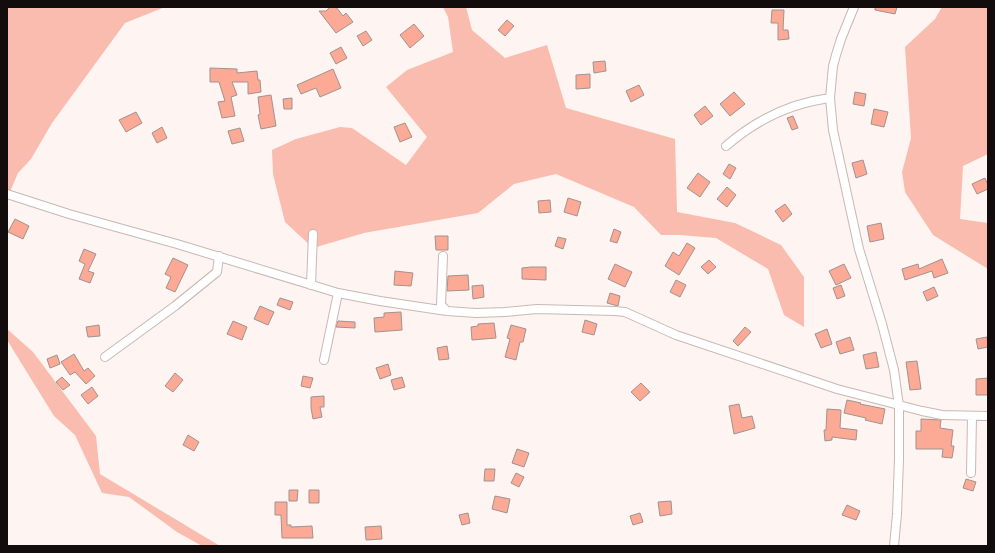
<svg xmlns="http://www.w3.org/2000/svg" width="995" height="553" font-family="Merriweather,serif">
	<rect width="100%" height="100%" fill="#fef4f1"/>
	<path fill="#f9bcae" d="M7 7H165L125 23 52 123 31 159 18 173 7 199Z
		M443 7H466L472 30 505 58 547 45 566 108 675 139 677 212 735 223 781 245 804 277V327L784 315 768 269 716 238 680 235H661L634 207 556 174 514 184 478 213 364 233 313 248 285 222 273 174 272 150 296 139 340 127 352 128 406 165 427 137 386 87 407 70 453 52 448 17Z
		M942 7H988V154L963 166 960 219 988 223V269L933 235 905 192 902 172 911 138 905 47 935 19Z
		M7 329 33 352 96 436 100 474 220 546H202L177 532 129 497 102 493 75 435 54 416 7 340Z"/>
	<path fill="#fca996" stroke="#a2928f" d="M330 7H336L343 16 346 13 353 22 336 33 319 11H326Z
		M875 7H897L895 14 875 10Z
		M772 10H784L783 30H788L789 39 778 40V23H771Z
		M507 20 514 26 505 36 498 30Z
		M414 24 424 36 410 48 400 35Z
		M366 31 372 40 363 46 357 36Z
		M341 47 347 58 336 64 330 53Z
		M605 61 606 71 594 73 593 62Z
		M210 68 237 69V73L257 71 258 80H260L261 92 248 94V82H232L237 95 231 97 235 116 222 118 218 102 225 101 219 82H210Z
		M333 69 341 88 320 97 316 88 301 94 297 85Z
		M590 74V88L576 89V75Z
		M639 85 644 95 631 102 626 91Z
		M734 92 745 104 730 116 720 104Z
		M855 92 866 94 864 106 853 104Z
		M271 95 276 126 261 129 258 115 260 114 258 97Z
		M292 98V109H284L283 99Z
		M705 106 713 116 701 125 694 115Z
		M874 109 888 112 884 127 871 124Z
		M136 112 142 123 126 132 119 120Z
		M793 116 798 128 792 130 787 118Z
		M405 123 412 137 400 142 394 127Z
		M162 127 167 138 157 143 152 133Z
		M240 128 244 141 232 144 228 131Z
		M863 160 867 174 856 178 852 163Z
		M729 164 736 168 730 179 723 174Z
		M698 173 710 182 700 197 687 188Z
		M985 178 988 185V189L977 194 972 184Z
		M727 187 736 195 727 207 717 199Z
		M568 198 581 202 577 216 564 212Z
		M550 200 551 212 539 213 538 201Z
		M785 204 792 214 783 222 775 211Z
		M15 219 29 226 23 239 8 232Z
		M881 223 884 239 870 242 867 226Z
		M614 229 621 232 617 243 610 241Z
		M435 236H448V250H436Z
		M558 237 566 239 563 249 555 246Z
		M687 243 695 248 679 275 665 266 673 252 679 256Z
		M84 249 96 254 88 271 94 273 90 283 79 279 85 264 79 261Z
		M173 258 188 265 175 292 166 288 171 277 165 274Z
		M942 259 948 273 934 278 932 271 905 280 902 269 918 264 919 269Z
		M709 260 716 267 708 274 701 267Z
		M615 264 632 272 625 287 608 279Z
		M844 264 851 278 836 285 829 271Z
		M531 267H546V280L522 279V268Z
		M395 271 413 273 411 286 394 285Z
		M468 275 469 290 447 291 448 276Z
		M676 280 686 285 680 297 670 292Z
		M483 285 484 297 473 299 472 286Z
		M841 285 845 296 837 299 833 288Z
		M934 287 938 296 927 301 923 292Z
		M610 293 620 296 618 306 607 303Z
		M280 298 293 302 290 310 277 305Z
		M260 306 274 312 268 325 254 319Z
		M401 312 402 330 375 332 374 318 384 317V313Z
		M585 320 597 324 594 335 582 332Z
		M233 321 247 327 242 340 227 334Z
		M338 321 355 322V328L336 327Z
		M494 323 496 338 472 340 471 327 478 326V324Z
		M99 325 100 336 88 337 86 327Z
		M511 325 526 329 523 342H520L516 360 505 357 510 339 507 338Z
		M745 327 751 332 738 346 733 341Z
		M827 329 832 344 821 348 815 334Z
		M850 337 854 350 840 354 836 342Z
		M987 337 988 347 978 349 976 339Z
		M447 346 449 359 439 360 437 348Z
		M876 352 879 367 866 369 863 355Z
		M74 354 84 371 88 368 95 376 86 384 75 372 70 375 61 362Z
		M57 355 60 364 50 368 47 359Z
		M917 361 921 389 910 390 906 362Z
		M388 364 391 375 380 379 376 368Z
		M175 373 183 380 173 392 165 386Z
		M303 376 313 378 310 388 301 386Z
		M62 377 70 385 63 390 56 382Z
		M402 377 405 387 394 390 391 380Z
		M988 378V395H976V379Z
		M641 383 650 392 640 401 631 392Z
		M92 387 98 396 88 404 81 395Z
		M324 396V407H320L322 417 313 419 311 408V397Z
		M847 400 861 403 860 404 885 409 882 424 865 420 866 418 844 413Z
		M739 404 742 418 752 416 755 428 734 434 729 406Z
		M827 409 841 410 840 428 857 430 856 440 832 437V440L825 441 824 430H826Z
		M921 419 941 420 940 428 953 430 951 446H954L952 458 942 457 943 449H916V431H921Z
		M188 435 199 442 194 451 183 445Z
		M517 449 529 453 524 467 512 463Z
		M485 469H495L494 481H484Z
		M516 473 524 477 519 487 511 483Z
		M966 479 976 482 973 491 963 488Z
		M289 490H298L297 501H289Z
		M309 490H319V503H309Z
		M495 496 510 499 507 513 492 509Z
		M671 501 672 514 660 516 658 502Z
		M275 502H287V525H291V527L312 526 313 538H282L281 515H275Z
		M847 505 860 511 856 520 842 515Z
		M468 513 470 523 462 525 459 515Z
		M640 513 643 522 633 525 630 516Z
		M381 526 382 539 366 540 365 527Z"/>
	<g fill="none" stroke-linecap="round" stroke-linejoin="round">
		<defs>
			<path id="minor" d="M854 7 841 39 836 55 833 66 830 98 833 130 859 249 882 324 894 370 899 406V459L897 514 894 546
				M726 146C756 120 791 103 830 98
				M7 194 69 214 177 244 338 293 380 301 447 311 476 313 505 312 537 309 615 311 625 312 676 335 837 389 922 411 942 415 988 416
				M443 256 441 305 447 311
				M311 285 313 234
				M105 357 175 306 217 272 219 256
				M324 360 338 293
				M971 473 972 416"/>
		</defs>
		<use href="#minor" stroke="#c8b8b4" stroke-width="10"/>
		<use href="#minor" stroke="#fff" stroke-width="8"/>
	</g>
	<rect width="995" height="553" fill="none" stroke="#120d0c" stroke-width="16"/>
</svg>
